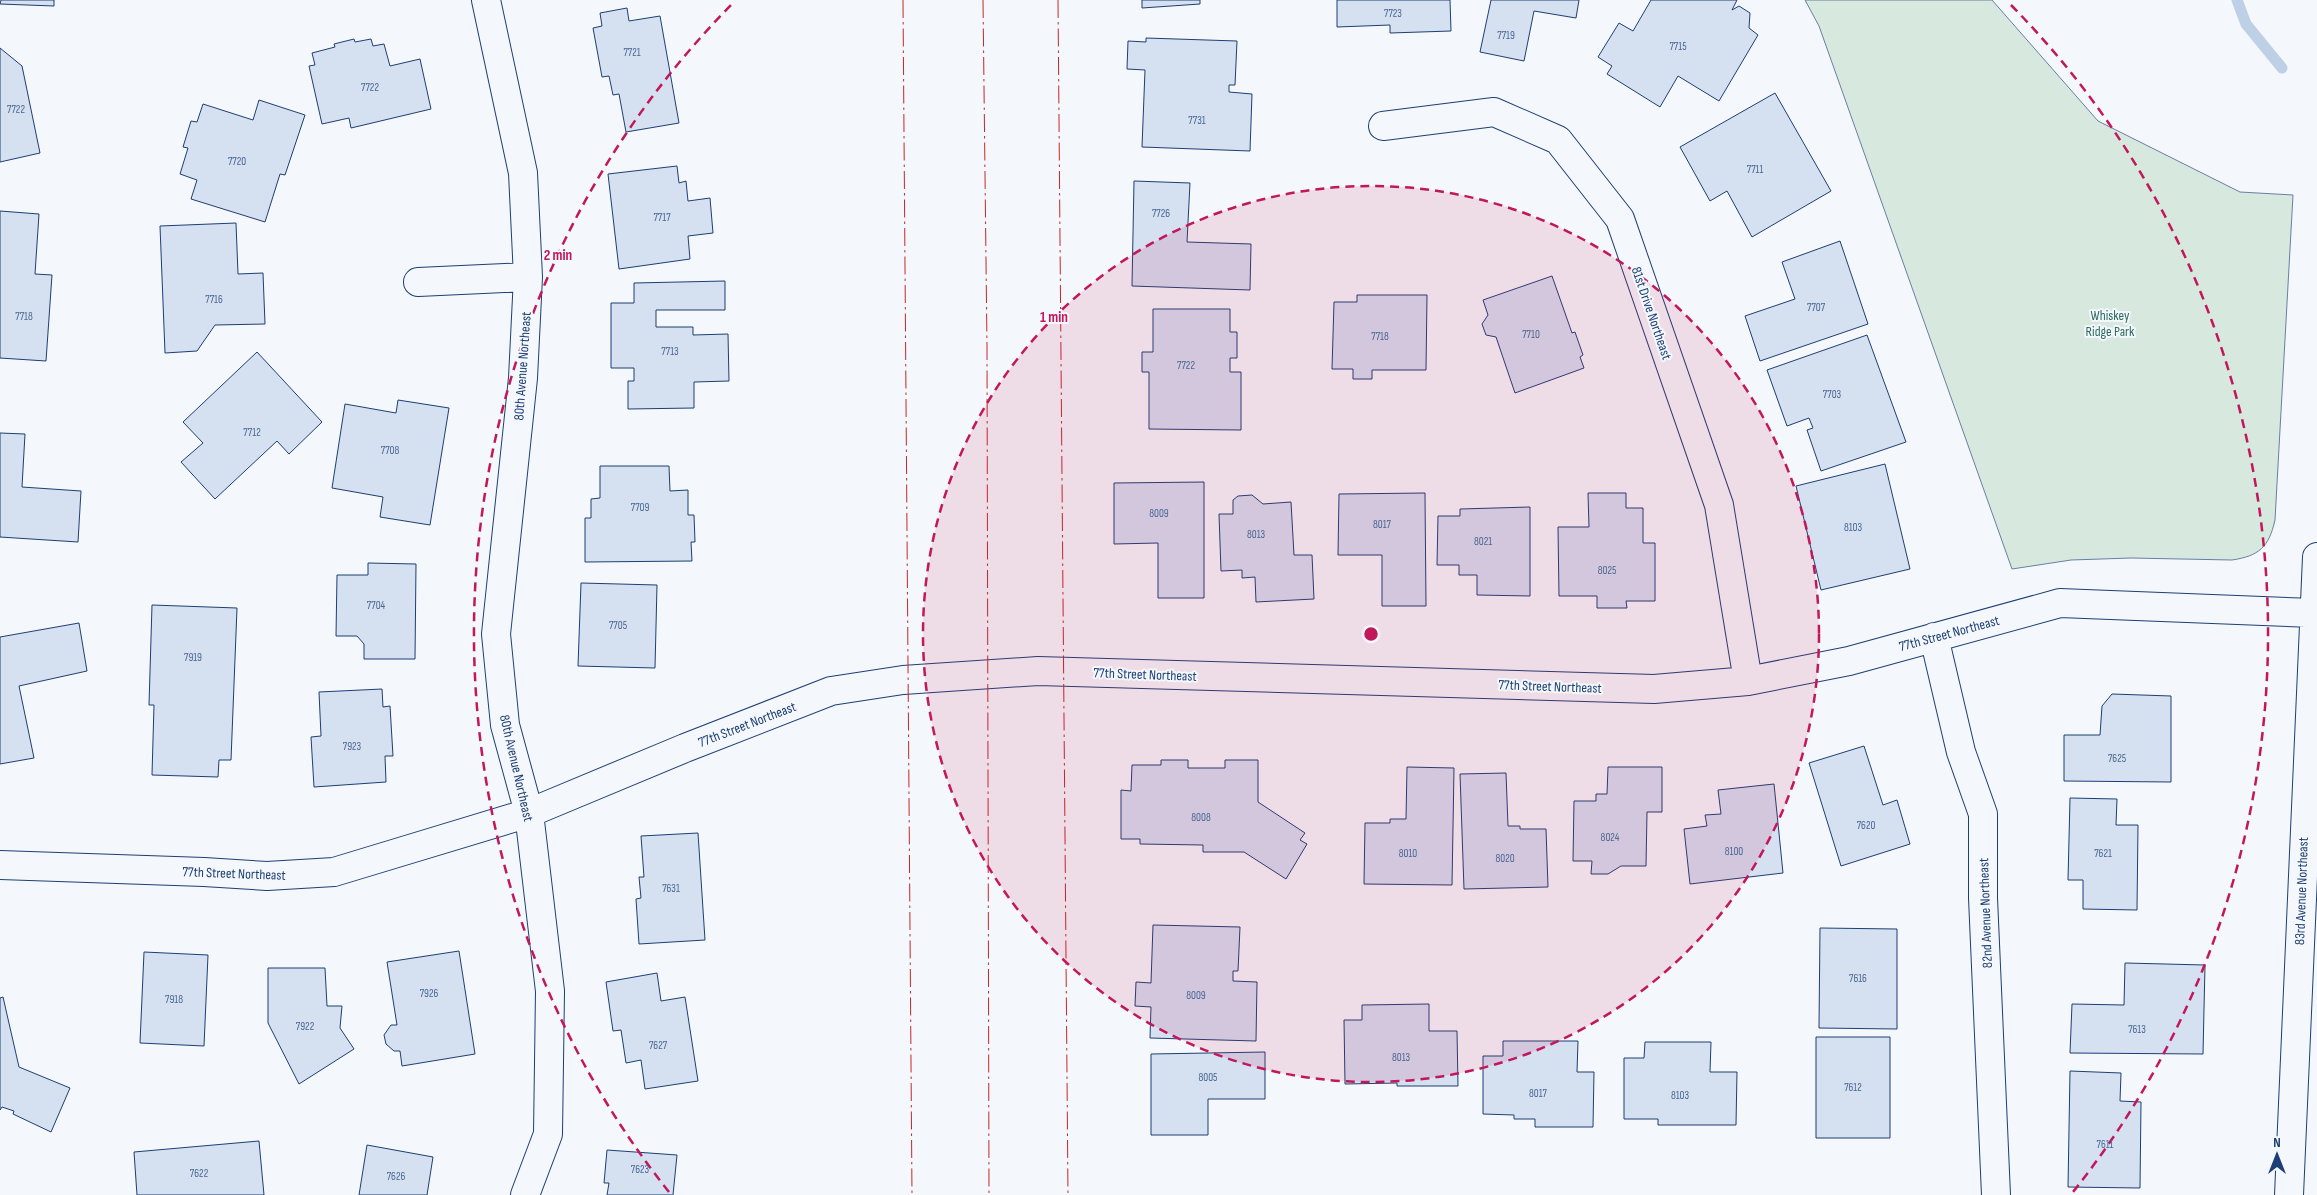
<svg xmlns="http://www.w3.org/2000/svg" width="2317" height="1195" font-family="'Sofia Sans Condensed',sans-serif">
	<rect width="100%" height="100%" fill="#f4f7fb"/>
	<path fill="#d7e8df" stroke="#687fa3" d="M1805 0H1992L2098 121 2240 192 2293 195 2275 520C2269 547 2259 556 2232 560L2131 558 2071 560 2012 569 1819 26Z"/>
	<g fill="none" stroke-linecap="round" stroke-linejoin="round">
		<path stroke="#bed0e5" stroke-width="11" d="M2237 0 2246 24 2282 68"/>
	</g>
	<path fill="#d5e0f0" stroke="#1d3f73" d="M1 0H54V6L0 4Z
		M1142 0H1200V4L1142 8Z
		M1337 0H1450L1451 31 1390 33V25L1337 27Z
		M1491 0H1579L1576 18 1534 11 1524 61 1480 52Z
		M1651 0H1737L1732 10 1739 6 1750 13 1749 28 1758 35 1719 101 1678 76 1660 107 1607 74 1612 66 1598 57 1619 23 1633 31Z
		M627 8 629 21 660 16 679 123 626 132 619 94 613 95 609 76 602 77 593 28 602 26 600 13Z
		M1146 38 1237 41 1235 85H1229V92L1252 94 1250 151 1142 147 1145 70 1127 69 1128 41 1146 42Z
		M354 39 355 42 371 39 373 46 384 44 390 66 420 59 431 109 351 128 349 118 322 124 309 66 315 65 312 53 335 47 334 44Z
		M0 48 22 66 40 153 0 162Z
		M1775 93 1831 191 1752 237 1727 191 1710 201 1680 147Z
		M259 100 305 115 285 175 280 174 265 222 191 199 197 180 180 174 188 148 183 147 191 121 197 122 203 104 253 120Z
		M677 166 679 183 686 181 688 201 710 198 713 233 688 236 690 259 619 269 608 174Z
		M1134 181 1190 183 1187 242 1251 244 1250 290 1132 286Z
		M0 211 39 214 35 274 52 275 46 361 0 358Z
		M236 223 238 274 263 273 265 324 215 325 197 351 165 353 160 226Z
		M1840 241 1868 324 1760 361 1745 316 1795 299 1782 262Z
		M1552 276 1572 333 1575 332 1583 355 1580 357 1584 368 1515 393 1496 337 1486 335 1482 324 1488 315 1483 300Z
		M725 281V310H656V327H693V335L728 334 729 381 694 382V408L628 409V381H634V368H611V303H634V283Z
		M1357 295H1427L1426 370H1372V379H1353V369H1332L1334 302H1357Z
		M1153 309H1230V332H1237V358H1230V372H1241V430L1149 429V372H1142V352H1153Z
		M1867 335 1906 442 1821 471 1807 430 1813 428 1809 418 1787 426 1767 370Z
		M257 352 322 422 289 454 277 441 215 499 181 462 203 443 183 422Z
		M398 400 449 408 430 525 380 517 383 497 332 488 345 404 396 413Z
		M0 433 25 434 22 487 81 491 78 542 0 537Z
		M1885 464 1910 569 1821 590 1796 486Z
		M600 466H669L670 491 688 490V515H694L695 542H691L692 561 585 562V518H591V499L600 498Z
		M1204 482V598H1158V543L1114 544V483Z
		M1425 493 1426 606H1382V555H1338L1339 494Z
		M1588 493H1626V508H1643V543H1655V601H1626L1627 608H1597V596H1559L1558 527H1589Z
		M1252 495 1263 504 1291 502 1294 555H1312L1314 599 1256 602 1255 577 1242 578V570L1221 571 1219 514H1233V500L1238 496Z
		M1530 507V596L1477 595V575H1459V565H1437L1438 516H1460V509Z
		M368 563 416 564 415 659H364V644L357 636H336L337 575H368Z
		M581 583 657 585 655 668 578 666Z
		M152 605 237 608 231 760H219L218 777 152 775 154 705H149Z
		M79 623 87 671 19 686 34 758 0 764V637Z
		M382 689 383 707 390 706 393 756H385L386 782 314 787 311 737 321 736 319 692Z
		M2112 694 2171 696V782L2064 781V735H2100L2102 706Z
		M1864 746 1883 805 1897 800 1910 844 1841 866 1809 763Z
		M1161 760H1188V768H1225V760H1258V802L1305 833 1300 840 1307 844 1286 879 1244 852H1203V845L1140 844V839H1121V790L1131 791 1132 765H1161Z
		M1407 767 1454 768 1452 885 1364 884 1365 823H1390V819H1406Z
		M1608 767H1662V812H1647L1646 866H1621L1608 874H1591L1592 861H1573L1574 801H1596V794H1607Z
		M1506 773 1508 826H1520V829H1546L1548 887 1464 889 1460 774Z
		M1774 784 1783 873 1690 884 1684 829 1707 826 1705 815 1721 814 1718 790Z
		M2070 798 2117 799 2116 825H2138L2137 910 2083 909V880H2068Z
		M698 833 705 940 639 944 636 899 641 898 639 877H644L641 836Z
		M1153 925 1240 927 1238 971H1233V981L1257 982 1256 1041 1150 1038 1151 1007 1135 1006 1136 982 1151 983Z
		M1820 928 1897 929V1029L1819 1028Z
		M459 951 475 1054 402 1066 400 1051H394L386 1044 384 1035 391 1025H397L387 962Z
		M144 952 208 955 204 1046 140 1043Z
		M2125 963 2205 965 2203 1054 2070 1053 2072 1004 2124 1005Z
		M268 968H325L327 1006H342L340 1028 354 1049 299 1084 268 1023Z
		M657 973 661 1001 685 997 698 1081 645 1089 641 1060 626 1063 621 1030 613 1031 606 982Z
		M3 997 19 1067 70 1088 51 1132 13 1114 14 1111 2 1107 0 1110V998Z
		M1429 1004V1031H1457L1458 1086H1397V1083L1345 1084 1344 1020H1362V1005Z
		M1816 1037H1890V1138H1816Z
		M1503 1041H1578L1577 1072H1594L1593 1127H1535V1119H1514V1115L1483 1114V1056H1503Z
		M1645 1042H1711L1710 1072H1737L1736 1125H1658V1119H1624V1058H1644Z
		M1265 1052V1099H1208V1135H1151V1054Z
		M2070 1071 2121 1073 2120 1101 2141 1102 2140 1188 2068 1187Z
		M259 1141 264 1195H137L134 1152Z
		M367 1145 433 1157 427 1195H359Z
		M607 1150 677 1155 673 1195H607L609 1183H604Z"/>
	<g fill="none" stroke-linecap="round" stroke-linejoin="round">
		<defs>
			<path id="minor" d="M486 0 523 173 528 277 523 378 496 634 505 725 529 813 550 991 548 1134 525 1195
				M1383 126 1494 112 1558 140 1620 219 1719 505 1748 681
				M418 282 528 277
				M1934 637 1961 752 1983 814V898L1996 1195
				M0 865 204 872 267 876 334 872 529 813 685 748 831 691 903 680 1038 671 1654 689 1748 681 1849 661 2060 603 2313 613
				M2289 1195 2317 557"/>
		</defs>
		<use href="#minor" stroke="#1d3f73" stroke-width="30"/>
		<use href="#minor" stroke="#f4f7fb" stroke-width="28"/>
		<path stroke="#c62828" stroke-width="1" stroke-dasharray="18 4 2.5 4" stroke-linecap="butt" d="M903 0 912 1195
			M983 0 987 347 989 1195
			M1058 0 1068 1195"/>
	</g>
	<circle cx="1371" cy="634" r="448" fill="#c2185b" fill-opacity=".12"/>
	<g fill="none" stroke="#c2185b" stroke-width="2.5" stroke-dasharray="9 6">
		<circle cx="1371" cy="634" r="448"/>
		<path d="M669 1192A897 897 0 0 1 731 5M2011 5A897 897 0 0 1 2073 1192"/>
	</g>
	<g text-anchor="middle" stroke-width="4" stroke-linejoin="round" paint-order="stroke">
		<g font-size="11" fill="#4b6792">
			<text x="1393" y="17">7723</text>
			<text x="1506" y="39">7719</text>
			<text x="1678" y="50">7715</text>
			<text x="632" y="56">7721</text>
			<text x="370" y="91">7722</text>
			<text x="16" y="113">7722</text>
			<text x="1197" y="124">7731</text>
			<text x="237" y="165">7720</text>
			<text x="1755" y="173">7711</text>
			<text x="1161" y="217">7726</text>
			<text x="662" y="221">7717</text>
			<text x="214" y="303">7716</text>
			<text x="1816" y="311">7707</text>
			<text x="24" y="320">7718</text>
			<text x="1531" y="338">7710</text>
			<text x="1380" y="340">7718</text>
			<text x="670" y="355">7713</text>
			<text x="1186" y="369">7722</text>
			<text x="1832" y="398">7703</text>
			<text x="252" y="436">7712</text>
			<text x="390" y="454">7708</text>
			<text x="640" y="511">7709</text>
			<text x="1159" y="517">8009</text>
			<text x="1382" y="528">8017</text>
			<text x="1853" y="531">8103</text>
			<text x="1256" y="538">8013</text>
			<text x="1483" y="545">8021</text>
			<text x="1607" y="574">8025</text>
			<text x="376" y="609">7704</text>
			<text x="618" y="629">7705</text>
			<text x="193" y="661">7919</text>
			<text x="352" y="750">7923</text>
			<text x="2117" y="762">7625</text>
			<text x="1201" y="821">8008</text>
			<text x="1866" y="829">7620</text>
			<text x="1610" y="841">8024</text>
			<text x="1734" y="855">8100</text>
			<text x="1408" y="857">8010</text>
			<text x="2103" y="857">7621</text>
			<text x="1505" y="862">8020</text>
			<text x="671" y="892">7631</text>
			<text x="1858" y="982">7616</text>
			<text x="429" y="997">7926</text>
			<text x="1196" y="999">8009</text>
			<text x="174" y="1003">7918</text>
			<text x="305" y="1030">7922</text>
			<text x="2137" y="1033">7613</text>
			<text x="658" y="1049">7627</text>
			<text x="1401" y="1061">8013</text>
			<text x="1208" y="1081">8005</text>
			<text x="1853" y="1091">7612</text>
			<text x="1538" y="1097">8017</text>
			<text x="1680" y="1099">8103</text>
			<text x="2105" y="1148">7611</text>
			<text x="640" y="1173">7623</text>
			<text x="199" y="1177">7622</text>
			<text x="396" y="1180">7626</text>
		</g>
		<g font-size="14" fill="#1d3f73" stroke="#f4f7fb">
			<text transform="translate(1652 313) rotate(71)" y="5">81st Drive Northeast</text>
			<text transform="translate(522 366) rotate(-86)" y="5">80th Avenue Northeast</text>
			<text transform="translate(1949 633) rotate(-15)" y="5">77th Street Northeast</text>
			<text transform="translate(1145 674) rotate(2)" y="5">77th Street Northeast</text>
			<text transform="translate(1550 686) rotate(2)" y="5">77th Street Northeast</text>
			<text transform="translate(747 724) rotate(-21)" y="5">77th Street Northeast</text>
			<text transform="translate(517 768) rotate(77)" y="5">80th Avenue Northeast</text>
			<text transform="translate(234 873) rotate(2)" y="5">77th Street Northeast</text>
			<text transform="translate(2301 891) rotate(-88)" y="5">83rd Avenue Northeast</text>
			<text transform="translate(1985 913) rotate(-92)" y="5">82nd Avenue Northeast</text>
		</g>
		<g font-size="14" fill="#2c6c60" stroke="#f4f7fb">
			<text x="2110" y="320">Whiskey<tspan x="2110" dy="16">Ridge Park</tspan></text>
		</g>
	</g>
	<circle cx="1371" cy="634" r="8" fill="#c2185b" stroke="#f4f7fb" stroke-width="2.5"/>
	<g font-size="15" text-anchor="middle" font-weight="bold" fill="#c2185b" stroke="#f4f7fb" stroke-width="4" stroke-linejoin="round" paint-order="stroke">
		<text x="558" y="260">2 min</text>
		<text x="1054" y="322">1 min</text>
	</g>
	<g transform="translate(2277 1155)" stroke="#f4f7fb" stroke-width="4" paint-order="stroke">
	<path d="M0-4L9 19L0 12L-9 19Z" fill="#1d3f73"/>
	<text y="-8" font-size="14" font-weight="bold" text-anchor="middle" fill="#1d3f73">N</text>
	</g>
</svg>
